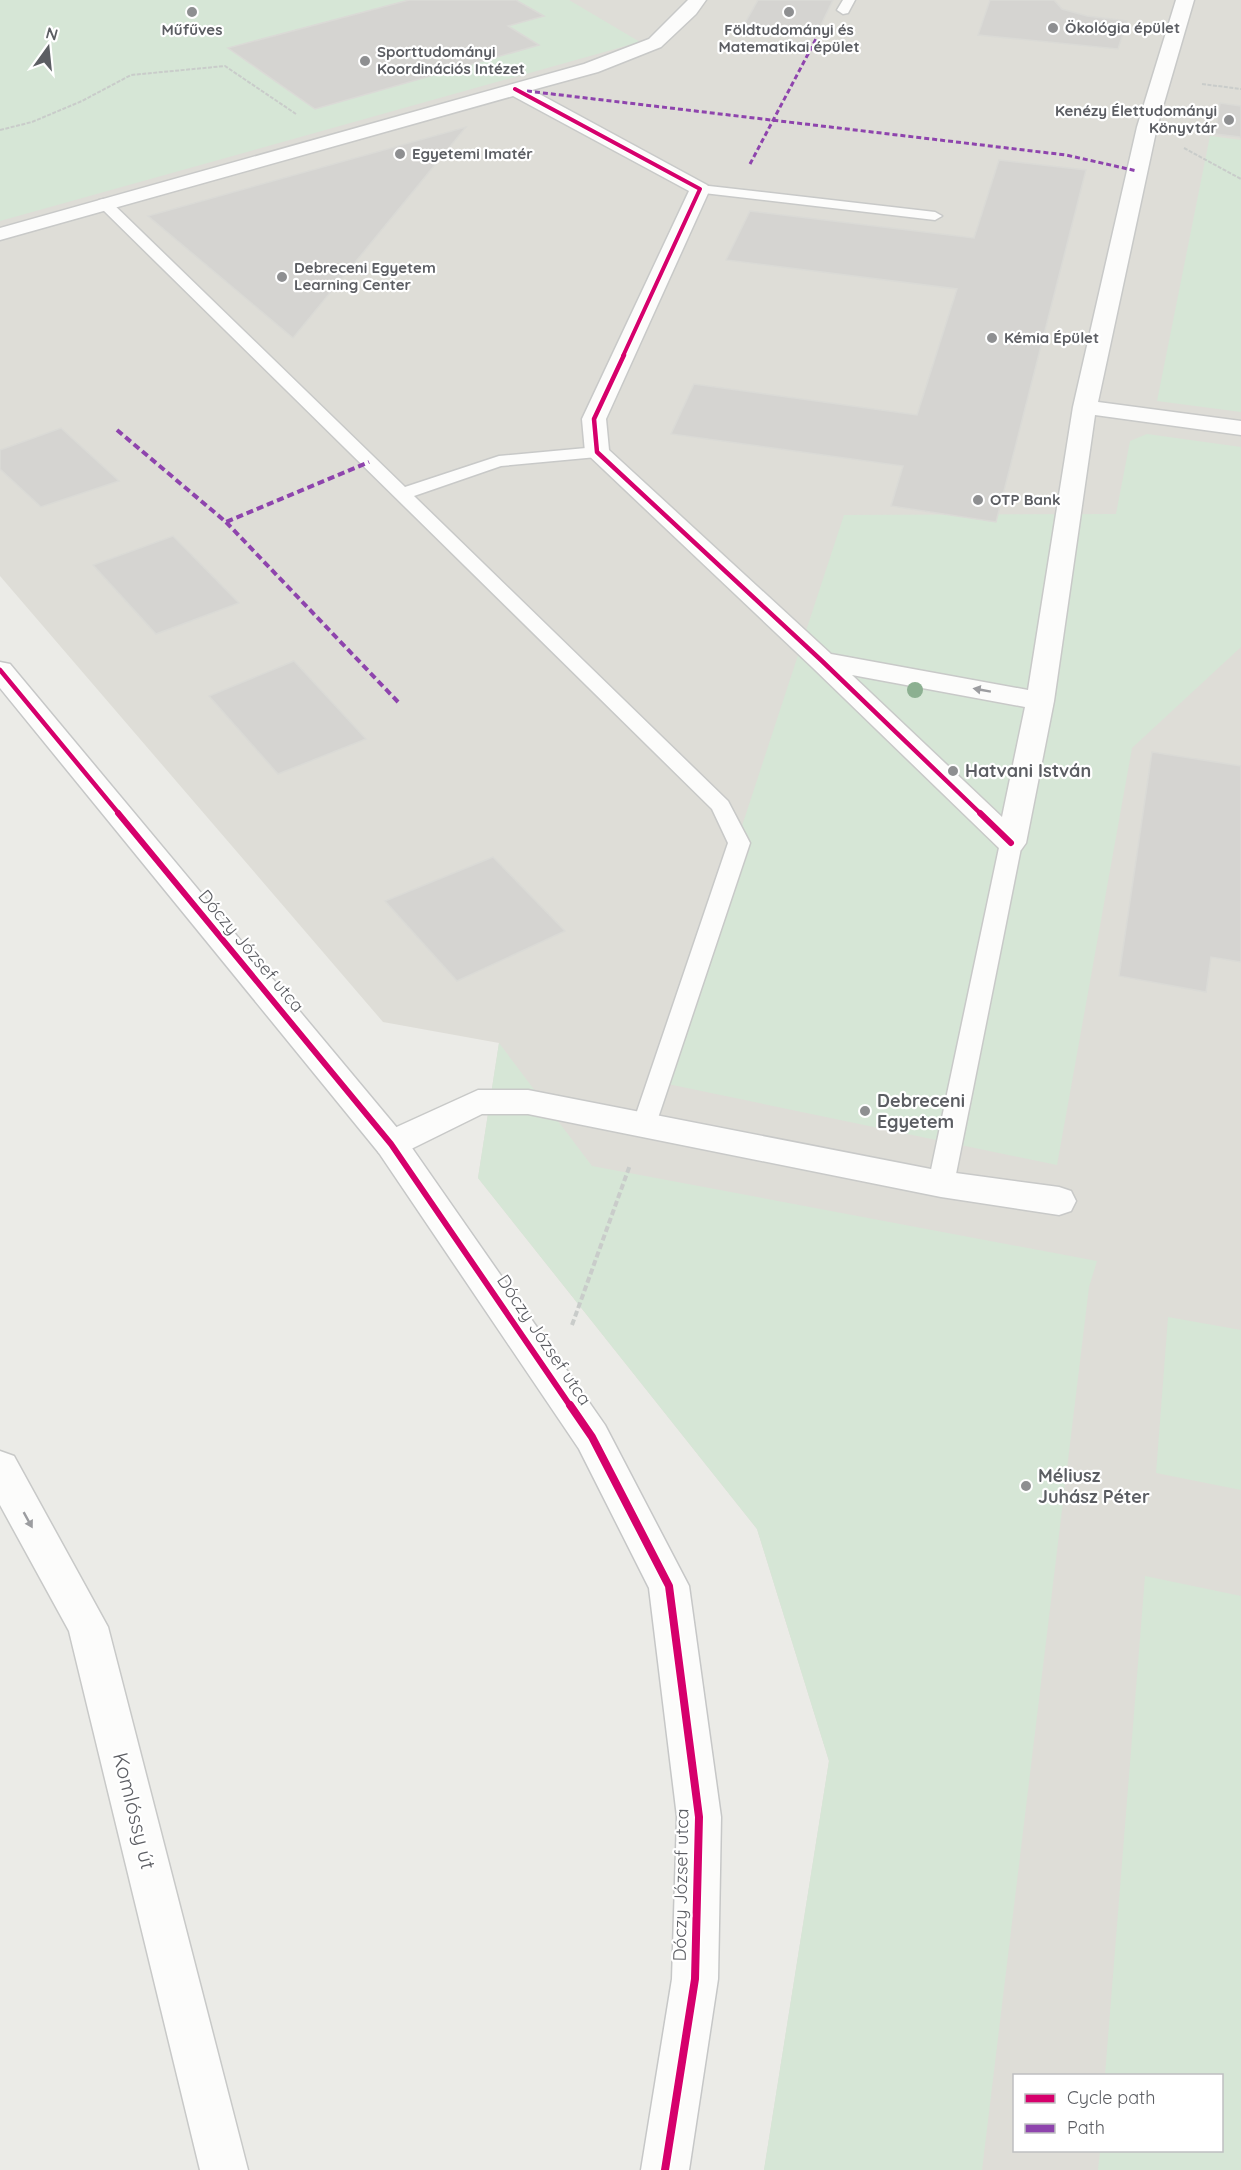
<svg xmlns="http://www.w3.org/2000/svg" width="1241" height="2170" font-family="Quicksand,sans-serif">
	<rect width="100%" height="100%" fill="#ebebe7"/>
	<path fill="#deddd7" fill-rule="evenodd" d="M0 0H1241V2170H764L829 1761 757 1529 478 1178 499 1043 383 1022 0 576ZM1014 2076H1222V2150H1014Z"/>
	<path fill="#d6e6d6" d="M0 0H569L640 42 0 221Z
		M1210 136 1241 140V412L1157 401Z
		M1147 434 1241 447V647L1132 748 1057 1165 658 1082 844 515 1116 514 1130 441Z
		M499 1043 592 1166 1097 1261 1089 1287 982 2170H764L829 1761 757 1529 478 1178Z
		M1168 1317 1241 1330V1490L1156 1473Z
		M1145 1576 1241 1596V2170H1098L1100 2151 1222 2150V2076L1105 2075Z"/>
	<path fill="#d5d4d1" stroke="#dadad6" stroke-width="1.5" d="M409 0H516L544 16 508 26 539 45 315 109 228 48Z
		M758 0H833L817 33 744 25Z
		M990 0H1054L1062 9 1087 16 1127 21 1118 49 978 35Z
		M1220 103 1241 106V137L1215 134Z
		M466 127 293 338 148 216Z
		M999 160 1086 170 996 522 891 506 903 466 671 434 694 384 917 415 957 289 726 260 750 211 974 238Z
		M61 428 119 481 41 507 0 469V450Z
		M173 536 239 603 156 634 93 565Z
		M294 661 366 739 278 774 209 696Z
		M1152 752 1241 766V962L1211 957 1206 992 1119 976Z
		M493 857 565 931 457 981 385 901Z"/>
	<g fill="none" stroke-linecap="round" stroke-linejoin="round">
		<defs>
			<path id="lane" d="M843 0H855L848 13 843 14 837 10Z
				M700 185 935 212 942 216 935 220 695 192 693 189 695 186Z
				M104 199 109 200 405 487 499 456 597 447 603 448 606 452 603 456 597 457 501 466 414 496 728 801 750 843 653 1133 644 1135 635 1133 632 1126 728 843 712 809 99 206 97 203 99 200Z
				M1011 836 1019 838 1022 843 954 1184 950 1191 941 1194 932 1191 928 1184 1000 843 1003 838Z"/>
			<path id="street" d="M688 0H706L696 14 661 47 598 72 532 90 707 185 710 189 606 419 609 450 831 654 1028 690 1073 407 1137 127 1176 0H1194L1157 127 1098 402 1241 421V435L1095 415 1054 701 1026 843 1021 850 1011 853 1001 850 812 667 585 452 582 419 689 191 513 96 0 240V228L584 64 649 39ZM852 675 1025 707 1002 817Z
				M478 1090H528L941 1171 1059 1187 1071 1191 1076 1201 1071 1211 1059 1215 941 1197 528 1114H482L403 1153 391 1157 379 1153 374 1144 379 1135Z
				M0 1451 14 1456 108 1627 248 2170H200L69 1631 0 1505Z"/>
			<path id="secondary" d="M0 662 10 664 403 1135 605 1425 689 1586 721 1817 718 1979 689 2170H641L672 1979 677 1817 649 1588 579 1449 379 1153 0 688Z"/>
		</defs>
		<use href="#lane" stroke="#c8c9c8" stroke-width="3"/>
		<use href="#street" stroke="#c8c9c8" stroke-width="3"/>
		<use href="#secondary" stroke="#c6c7c7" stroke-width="3"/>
		<path stroke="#c9ccca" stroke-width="2" stroke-dasharray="4 1.5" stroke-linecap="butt" d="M1202 84 1241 89
			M0 130 32 122 82 101 131 75 225 66 296 114
			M1184 148 1241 179"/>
		<path stroke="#c9ccca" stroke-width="4" stroke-dasharray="6 3" stroke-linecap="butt" d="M572 1325 630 1165"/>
		<use href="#lane" fill="#fcfcfb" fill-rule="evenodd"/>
		<use href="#street" fill="#fcfcfb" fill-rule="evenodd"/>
		<use href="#secondary" fill="#fcfcfb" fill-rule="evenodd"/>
		<path stroke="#8e44ad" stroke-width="3" stroke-dasharray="5 3" stroke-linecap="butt" d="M527 91 1066 155 1137 171
			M750 164 816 39"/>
		<path stroke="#8e44ad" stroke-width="4" stroke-dasharray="7 4" stroke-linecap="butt" d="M117 430 226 522 369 462
			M226 522 399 703"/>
		<defs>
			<path id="cycleway-far3" d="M515 89 700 189 623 356"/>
			<path id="cycleway-far2" d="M624 355 594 419 597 452 822 661 982 815
				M0 670 120 815"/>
			<path id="cycleway-far1" d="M118 813 391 1144 571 1407
				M980 813 1011 843"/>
			<path id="cycleway" d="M570 1405 592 1437 669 1586 699 1817 695 1979 665 2170"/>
		</defs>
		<use href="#cycleway-far3" stroke="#fff" stroke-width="6"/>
		<use href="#cycleway-far2" stroke="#fff" stroke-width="8"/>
		<use href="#cycleway-far1" stroke="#fff" stroke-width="10"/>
		<use href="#cycleway" stroke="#fff" stroke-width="11"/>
		<use href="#cycleway-far3" stroke="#d6006c" stroke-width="4"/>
		<use href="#cycleway-far2" stroke="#d6006c" stroke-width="4.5"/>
		<use href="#cycleway-far1" stroke="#d6006c" stroke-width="6"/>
		<use href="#cycleway" stroke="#d6006c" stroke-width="8"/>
	</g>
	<circle fill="#8cb091" cx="915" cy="690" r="8"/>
	<defs><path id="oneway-solid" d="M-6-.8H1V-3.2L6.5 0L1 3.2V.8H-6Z" transform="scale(1.5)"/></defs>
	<g fill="#9c9da0">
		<use href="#oneway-solid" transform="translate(982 690) rotate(-170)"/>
		<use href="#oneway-solid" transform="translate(28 1520) rotate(61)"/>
	</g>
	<g fill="#8e8f91" stroke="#fff" stroke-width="2">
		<circle cx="192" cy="12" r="6"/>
		<circle cx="789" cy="12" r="6"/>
		<circle cx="1053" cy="28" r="6"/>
		<circle cx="365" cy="61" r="6"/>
		<circle cx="1229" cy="120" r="6"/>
		<circle cx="400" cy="154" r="6"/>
		<circle cx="282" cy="277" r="6"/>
		<circle cx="992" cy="338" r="6"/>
		<circle cx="978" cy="500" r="6"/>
		<circle cx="953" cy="771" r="6"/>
		<circle cx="865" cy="1111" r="6"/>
		<circle cx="1026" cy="1486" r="6"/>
	</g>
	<g text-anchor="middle" stroke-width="4.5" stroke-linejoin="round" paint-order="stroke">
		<g font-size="15" font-weight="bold" fill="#5c5e63" stroke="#fff" text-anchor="start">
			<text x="1065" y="33">Ökológia épület</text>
			<text x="192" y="35" text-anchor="middle">Műfűves</text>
			<text x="789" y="35" text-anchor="middle">Földtudományi és<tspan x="789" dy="17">Matematikai épület</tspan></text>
			<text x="377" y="57">Sporttudományi<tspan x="377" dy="17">Koordinációs Intézet</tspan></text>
			<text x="1217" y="116" text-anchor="end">Kenézy Élettudományi<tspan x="1217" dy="17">Könyvtár</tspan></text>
			<text x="412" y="159">Egyetemi Imatér</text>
			<text x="294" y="273">Debreceni Egyetem<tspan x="294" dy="17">Learning Center</tspan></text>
			<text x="1004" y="343">Kémia Épület</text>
			<text x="990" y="505">OTP Bank</text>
		</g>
		<g font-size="18" font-weight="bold" fill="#5c5e63" stroke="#fff" text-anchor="start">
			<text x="965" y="777">Hatvani István</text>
			<text x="877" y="1107">Debreceni<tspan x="877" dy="21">Egyetem</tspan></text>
			<text x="1038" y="1482">Méliusz<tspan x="1038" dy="21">Juhász Péter</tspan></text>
		</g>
		<g font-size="18" fill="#5c5e63" stroke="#fff">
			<text transform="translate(251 951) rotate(50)" y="6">Dóczy József utca</text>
			<text transform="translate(544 1340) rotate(56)" y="6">Dóczy József utca</text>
			<text transform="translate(681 1885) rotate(-89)" y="6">Dóczy József utca</text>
		</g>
		<g font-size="21" fill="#5c5e63" stroke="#fff">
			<text transform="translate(134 1811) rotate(76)" y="7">Komlóssy út</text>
		</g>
	</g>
	<rect x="1013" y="2074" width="210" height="78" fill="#ffffff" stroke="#bebfc1" stroke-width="1.5"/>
	<rect x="1025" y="2094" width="30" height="9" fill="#d6006c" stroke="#bebfc1" stroke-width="1.5"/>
	<text x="1067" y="2104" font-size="18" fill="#5c5e63">Cycle path</text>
	<rect x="1025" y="2124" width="30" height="9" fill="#8e44ad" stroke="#bebfc1" stroke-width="1.5"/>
	<text x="1067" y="2134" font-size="18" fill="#5c5e63">Path</text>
	<g transform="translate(48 48) rotate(15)" stroke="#ffffff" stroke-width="4.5" paint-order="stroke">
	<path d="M0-4.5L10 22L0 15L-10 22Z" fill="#5c5e63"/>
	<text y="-9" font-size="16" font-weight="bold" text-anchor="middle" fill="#5c5e63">N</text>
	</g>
</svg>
